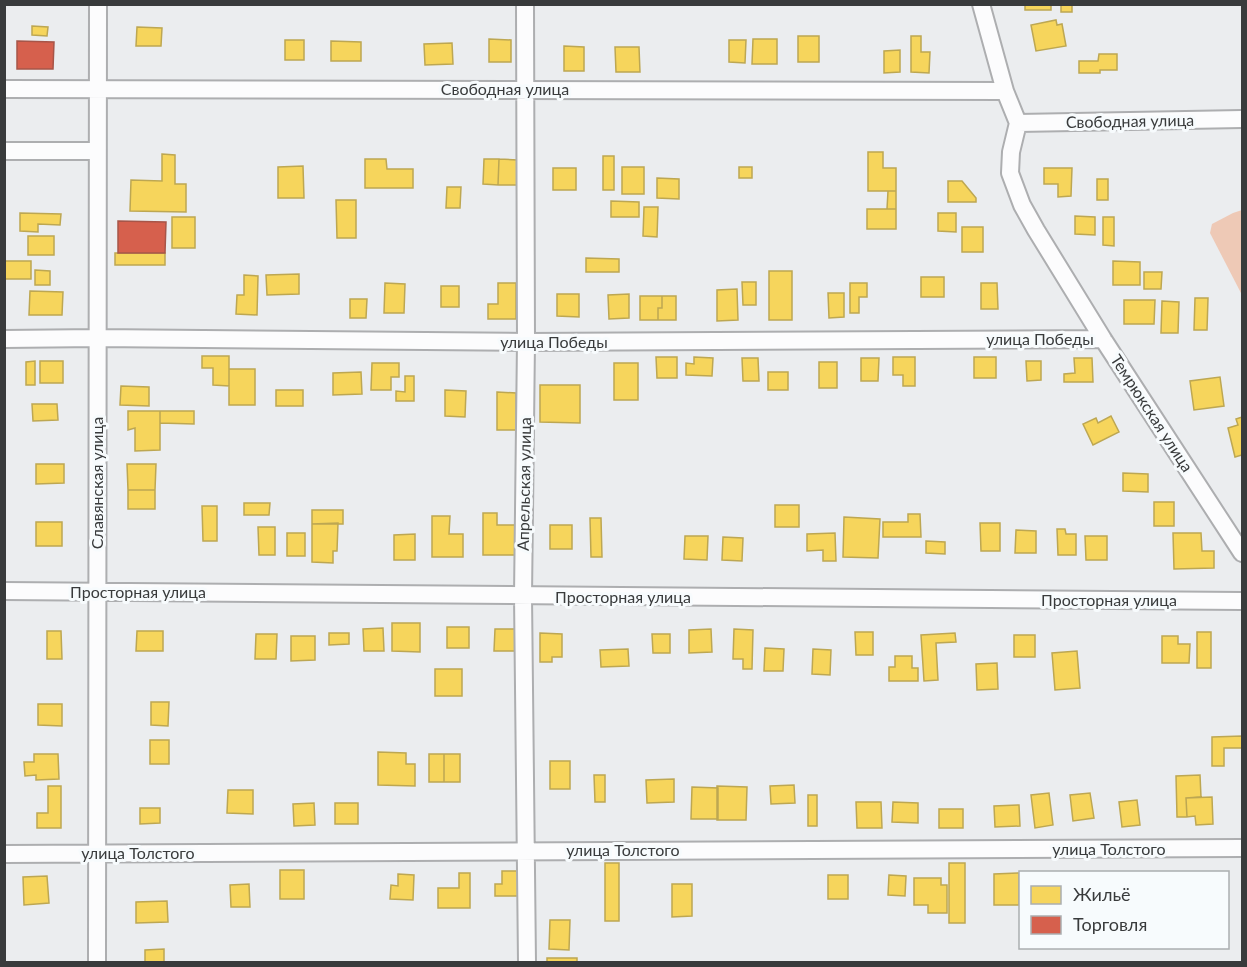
<svg xmlns="http://www.w3.org/2000/svg" width="1247" height="967" font-family="Lato,sans-serif">
	<rect width="100%" height="100%" fill="#ebedef"/>
	<path fill="#eec9b6" d="M1242 210V295L1210 233 1212 224 1233 213Z"/>
	<path fill="#f6d55c" stroke="#bda752" stroke-width="1.5" d="M1025 4H1051V10H1025Z
		M1061 4H1072V12H1061Z
		M1056 20 1057 25 1062 24 1066 46 1036 51 1031 25Z
		M32 26 48 27 47 36 32 35Z
		M137 27 162 28 161 46H136Z
		M798 36H819V62H798Z
		M911 36H921V52H930L929 73 911 72Z
		M489 39 511 40V62H489Z
		M753 39H777V64H752Z
		M285 40H304V60H285Z
		M729 40H746L745 63 729 62Z
		M331 41 361 42V61H331Z
		M452 43 453 64 425 65 424 44Z
		M564 46 584 47V71H564Z
		M615 47H639L640 72H616Z
		M900 50V72L884 73V51Z
		M1099 54H1117V70H1100V73H1079V61H1098Z
		M868 152H883V168H896V191H868Z
		M162 154 175 155V184H186V212L130 211 131 180 162 181Z
		M603 156H614V190H603Z
		M365 159H386L387 169H413V188H365Z
		M484 159H499L498 185 483 184Z
		M499 159 517 160V185H498Z
		M303 166 304 198H278V167Z
		M622 167H644V194H622Z
		M739 167H752V178H739Z
		M553 168H576V190H553Z
		M1044 168H1072L1071 196 1058 197V184H1044Z
		M657 178 679 179V199L657 198Z
		M1097 179H1108V200H1097Z
		M948 181H962L976 198V202H948Z
		M447 187H461L460 208H446Z
		M888 191H896V209H887Z
		M336 200H356V238H337Z
		M611 201 639 202V217H611Z
		M644 207H658L657 237 643 236Z
		M867 209H896V229H867Z
		M20 213 61 214 60 225 38 224V232L20 231Z
		M938 213H956V232L938 231Z
		M1075 216 1095 217V235L1075 234Z
		M172 217H195V248H172Z
		M1103 217H1114V246L1103 245Z
		M962 227H983V252H962Z
		M28 236H54V255H28Z
		M115 253H165V265H115Z
		M586 258 619 259V272H586Z
		M4 261H31V279H4Z
		M1113 261 1140 262V285H1113Z
		M35 270 50 271V285H35Z
		M769 271H792V320H769Z
		M1144 272H1162L1161 289H1144Z
		M299 274V294L267 295 266 275Z
		M244 275 258 276 257 315 236 314 237 295H244Z
		M921 277H944V297H921Z
		M742 282H756V305H743Z
		M385 283 405 284 404 313H384Z
		M498 283H516V319H488V304H498Z
		M850 283H867V297H859V313H850Z
		M981 283H997L998 309H981Z
		M441 286H459V307H441Z
		M737 289 738 320 717 321V290Z
		M30 291 63 292 62 315H29Z
		M828 293H844V317L829 318Z
		M557 294H579V317L557 316Z
		M629 294V318L609 319 608 295Z
		M640 296H662V308H658V320H640Z
		M662 296H676V320H658V308H662Z
		M1195 298H1208L1207 330H1194Z
		M350 299H367L366 318H350Z
		M1124 300H1155L1154 324H1124Z
		M1162 301 1179 302 1178 333H1161Z
		M202 356H229V386L213 385V368H202Z
		M656 357H677V378H657Z
		M694 357 713 358 712 376 686 375V363L694 364Z
		M893 357H915V386H903V375H893Z
		M974 357H996V378H974Z
		M742 358H758L759 381H743Z
		M861 358H879L878 381H861Z
		M1074 358H1092L1093 382H1064V374L1075 373Z
		M35 361V385H26V362Z
		M40 361H63V383H40Z
		M1026 361H1041V380L1027 381Z
		M819 362H837V388H819Z
		M372 363H399V377H391V390H371Z
		M614 363H638V400H614Z
		M229 369H255V405H229Z
		M361 372 362 394 333 395V373Z
		M768 372H788V390H768Z
		M405 376H414V401H396V391L405 392Z
		M1220 377 1224 406 1194 410 1190 381Z
		M540 385H580V423L540 422Z
		M121 386 149 387V406L120 405Z
		M276 390H303V406H276Z
		M445 390 466 391 465 417 445 416Z
		M497 392 516 393V430H497Z
		M32 404H57L58 420 33 421Z
		M128 411H160V450L135 451V428L128 430Z
		M160 411H194V424L160 423Z
		M1111 416 1119 432 1093 445 1083 424 1096 418 1098 423Z
		M1242 417V455L1235 457 1228 428 1238 425 1236 419Z
		M36 464H64V483L36 484Z
		M127 464H156L155 490H128Z
		M1123 473 1148 474V492L1123 491Z
		M128 490H155V509H128Z
		M1154 502H1174V526H1154Z
		M244 503H270L269 515H244Z
		M775 505H799V527H775Z
		M202 506H217V541H203Z
		M312 510H343V524H312Z
		M483 513H497V525H517V555H483Z
		M908 514H920L921 537H883V522H908Z
		M432 516H450L449 534H463V557H432Z
		M844 517 880 519 878 558 843 557Z
		M590 518H601L602 557H591Z
		M36 522H62V546H36Z
		M338 523 337 551H333V563L312 562V524Z
		M980 523H1000V551H981Z
		M550 525H572V549H550Z
		M258 527H275V555H259Z
		M1057 529H1065L1066 534H1076V555H1058Z
		M1016 530 1036 531V553H1015Z
		M287 533H305V556H287Z
		M835 533 836 561H823V550L807 551V534Z
		M1173 533H1201L1202 551H1214V568L1174 569Z
		M415 534V560H394V535Z
		M685 536H708L707 560 684 559Z
		M1085 536H1107V560H1086Z
		M723 537 743 538 742 561 722 560Z
		M926 541 945 542V554L926 553Z
		M392 623H420V652L392 651Z
		M447 627H469V648H447Z
		M383 628 384 651H364L363 629Z
		M495 629H519L518 651H494Z
		M711 629 712 652 689 653V630Z
		M734 629 753 630 752 669H743V659H733Z
		M47 631H61L62 659H47Z
		M137 631H163V651H136Z
		M855 632H873V655H856Z
		M1197 632H1211V668H1197Z
		M329 633H349V644L329 645Z
		M540 633 562 634V657H552V662H540Z
		M955 633 956 642 936 643 938 680 924 681 921 635Z
		M256 634H277L276 659H255Z
		M652 634H670V653H653Z
		M1014 635H1035V657H1014Z
		M291 636H315V660L291 661Z
		M1162 636H1178V644H1190L1189 663H1162Z
		M765 648 784 649 783 671H764Z
		M628 649 629 666 601 667 600 650Z
		M813 649 831 650 830 675 812 674Z
		M1077 651 1080 688 1055 690 1052 653Z
		M895 656H912V668H918V681H889V667H895Z
		M997 663 998 689 977 690 976 664Z
		M435 669H462V696H435Z
		M151 702H169L168 726 151 725Z
		M38 704H62V726L38 725Z
		M1242 736V748H1224V766H1212V737Z
		M150 740H169V764H150Z
		M378 752 406 753V764H415V786L378 785Z
		M34 754H58L59 779 36 780V775L25 776 24 762H34Z
		M429 754H444V782H429Z
		M444 754H460V782H444Z
		M550 761H570V789H550Z
		M594 775H605V802H595Z
		M1200 775 1201 797 1186 798 1187 817H1177L1176 776Z
		M674 779V802L647 803 646 780Z
		M794 785 795 803 771 804 770 786Z
		M48 786H61V828H37V813H48Z
		M717 786 747 787 746 820H717Z
		M692 787 718 788V819H691Z
		M228 790H253V814L227 813Z
		M1049 793 1053 825 1035 828 1031 795Z
		M1090 793 1094 818 1073 821 1070 795Z
		M808 795H817V826H808Z
		M1212 797 1213 824 1196 825 1195 816 1187 817 1186 798Z
		M1137 800 1140 825 1122 827 1119 802Z
		M856 802H881L882 828H857Z
		M893 802 918 803V823L892 822Z
		M314 803 315 825 294 826 293 804Z
		M335 803H358V824H335Z
		M1019 805 1020 826 995 827 994 806Z
		M140 808H160V823L140 824Z
		M939 809H963V828H939Z
		M605 863H619V921H605Z
		M949 863H965V923H949Z
		M280 870H304V899H280Z
		M502 871H519V896H495V884H502Z
		M459 873H470V908H438V888H459Z
		M1019 873V905H994V874Z
		M398 874 414 875 413 900 390 899 391 885 398 886Z
		M828 875H848V899H828Z
		M889 875 906 876 905 896 888 895Z
		M47 876 49 903 24 905 23 877Z
		M914 878H941V885H947V913H928V905H914Z
		M249 884 250 907H231L230 885Z
		M672 884H692V916L672 917Z
		M167 901 168 922 136 923V902Z
		M550 920H570L569 950 549 949Z
		M164 949V962H145V950Z
		M547 958H577V962H547Z"/>
	<path fill="#d6604d" stroke="#a75548" stroke-width="1.5" d="M17 41 54 42 53 69H17Z
		M118 221 166 222 165 253H118Z"/>
	<g fill="none" stroke-linecap="round" stroke-linejoin="round">
		<defs>
			<path id="minor" d="M525 4 526 342 523 596 527 962
				M981 4 1005 91 1018 123 1011 152 1010 173 1022 205 1036 230 1103 339 1242 553
				M4 89 1005 91
				M1018 123 1242 119
				M4 151H97
				M4 339 98 338 526 342 1103 339
				M4 591 1242 601
				M4 854 1242 848
				M97 962 98 4"/>
		</defs>
		<use href="#minor" stroke="#adaeb0" stroke-width="20"/>
		<use href="#minor" stroke="#fcfcfd" stroke-width="16"/>
	</g>
	<g text-anchor="middle" stroke-width="6" stroke-linejoin="round" paint-order="stroke">
		<g font-size="16" fill="#393b3c" stroke="#f7fbfd">
			<text x="505" y="95">Свободная улица</text>
			<text transform="translate(1130 121) rotate(-1)" y="6">Свободная улица</text>
			<text x="1040" y="345">улица Победы</text>
			<text x="554" y="348">улица Победы</text>
			<text transform="translate(1152 413) rotate(57)" y="6">Темрюкская улица</text>
			<text transform="translate(97 483) rotate(-90)" y="6">Славянская улица</text>
			<text transform="translate(524 484) rotate(-89)" y="6">Апрельская улица</text>
			<text x="138" y="598">Просторная улица</text>
			<text x="623" y="603">Просторная улица</text>
			<text x="1109" y="606">Просторная улица</text>
			<text x="1109" y="855">улица Толстого</text>
			<text x="623" y="856">улица Толстого</text>
			<text x="138" y="859">улица Толстого</text>
		</g>
	</g>
	<rect width="1247" height="967" fill="none" stroke="#393b3c" stroke-width="12"/>
	<rect x="1019" y="871" width="210" height="78" fill="#f7fbfd" stroke="#abaeb0" stroke-width="1.5"/>
	<rect x="1031" y="886" width="30" height="18" fill="#f6d55c" stroke="#abaeb0" stroke-width="1.5"/>
	<text x="1073" y="901" font-size="18" fill="#393b3c">Жильё</text>
	<rect x="1031" y="916" width="30" height="18" fill="#d6604d" stroke="#abaeb0" stroke-width="1.5"/>
	<text x="1073" y="931" font-size="18" fill="#393b3c">Торговля</text>
</svg>
